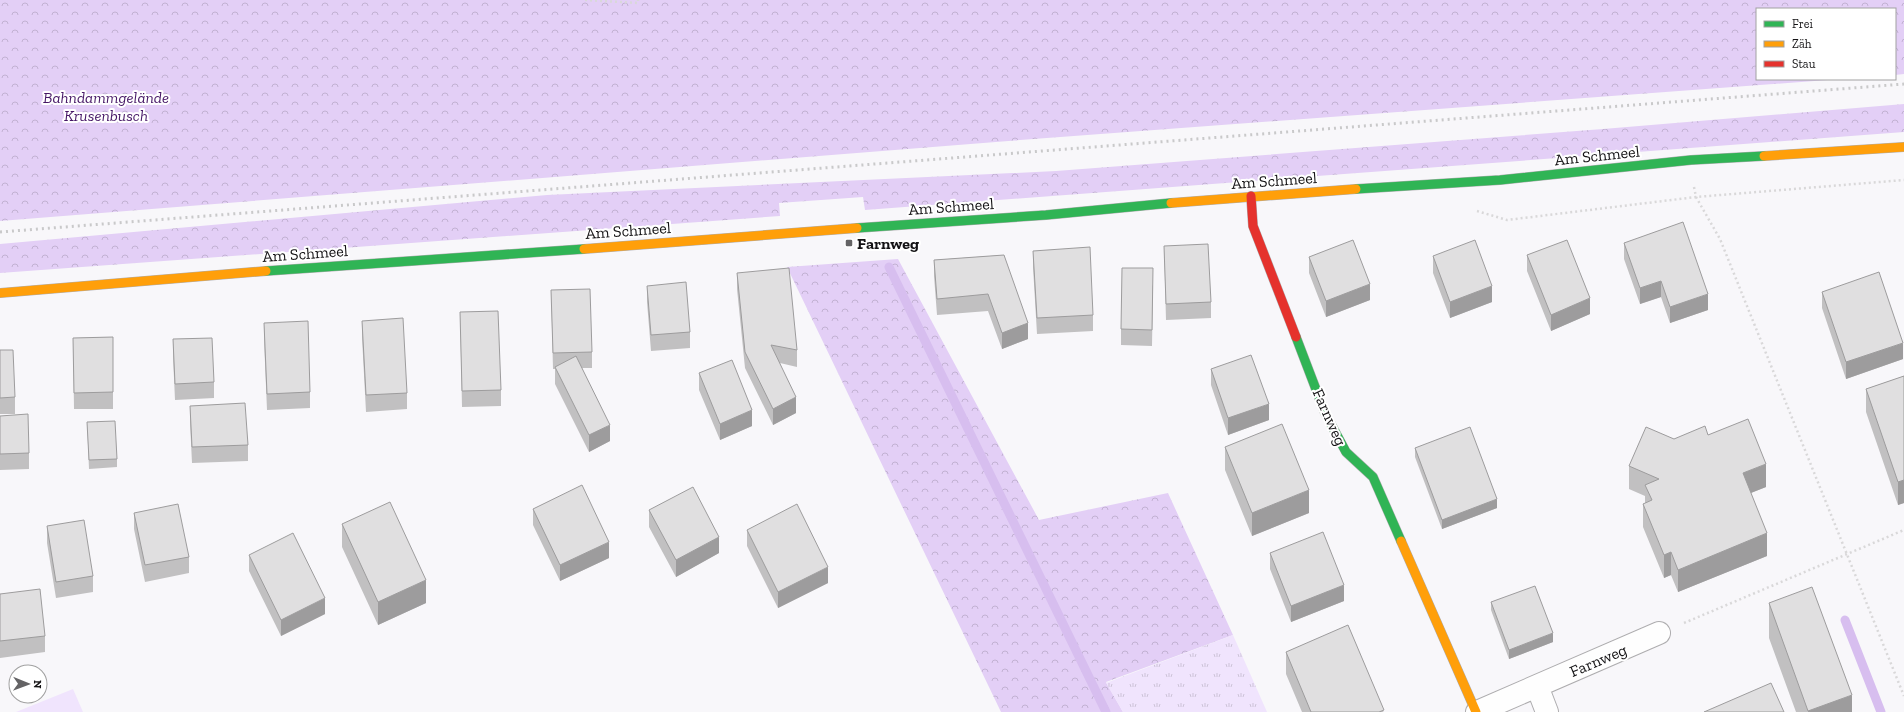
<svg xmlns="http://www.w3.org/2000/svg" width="1904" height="712" font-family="'Zilla Slab',serif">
	<defs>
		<pattern id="forest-crowns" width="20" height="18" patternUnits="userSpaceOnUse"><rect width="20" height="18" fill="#e3cff6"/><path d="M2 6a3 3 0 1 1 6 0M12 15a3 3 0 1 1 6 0" fill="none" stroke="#c2b1d2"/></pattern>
		<pattern id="park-tufts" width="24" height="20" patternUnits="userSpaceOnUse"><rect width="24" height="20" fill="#f0e4fd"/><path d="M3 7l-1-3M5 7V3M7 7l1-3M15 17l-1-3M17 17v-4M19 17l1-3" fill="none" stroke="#cdc3d8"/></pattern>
	</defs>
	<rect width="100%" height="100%" fill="#f8f7fa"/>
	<path fill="#f0e4fd" d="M73 689 83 712H16Z"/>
	<path fill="url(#forest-crowns)" d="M0 0H1904V74L1895 75V9H1757V79H1841L1020 140 0 221Z
		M1904 104V132L865 210 863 197 779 203 780 216 0 273V244L547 195 1056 171 1603 129Z
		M898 259 1039 520 1168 493 1233 635 1106 682 1123 712H1001L787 267Z"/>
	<path fill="url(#park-tufts)" d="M1233 635 1267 712H1123L1106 683Z"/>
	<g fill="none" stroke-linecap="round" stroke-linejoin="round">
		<path stroke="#d7beef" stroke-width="9" d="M889 267 1106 712
			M1845 620 1881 712"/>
		<defs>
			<path id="street" d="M1537 686 1547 712
				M1477 712 1659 633"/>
			<path id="fast" d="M1356 189 1500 180 1691 160 1764 156
				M857 228 1046 215 1171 203
				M266 271 584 249
				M1296 337 1325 413 1346 452 1373 477 1401 541"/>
			<path id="slow" d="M1764 156 1904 147
				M1171 203 1356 189
				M584 249 857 228
				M0 293 266 271
				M1401 541 1476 712"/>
			<path id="jam" d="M1251 196 1253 226 1296 337"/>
		</defs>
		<use href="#street" stroke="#aeadaf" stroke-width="24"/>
		<use href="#fast" stroke="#aeadaf" stroke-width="10"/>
		<use href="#slow" stroke="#aeadaf" stroke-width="10"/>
		<use href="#jam" stroke="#aeadaf" stroke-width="10"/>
		<path stroke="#d9d8d9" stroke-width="2.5" stroke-dasharray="2 3" stroke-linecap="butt" d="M585 0 638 3V0
			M1694 187 1696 197 1720 239 1904 696
			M1477 211 1507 220 1696 197 1904 180
			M1684 623 1904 530"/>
		<use href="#street" stroke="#fefefe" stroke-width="22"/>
		<use href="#fast" stroke="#30b455" stroke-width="9"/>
		<use href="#slow" stroke="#ff9f0a" stroke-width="9"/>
		<use href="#jam" stroke="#e5322d" stroke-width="9"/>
		<path stroke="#c9c9ca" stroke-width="3" stroke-dasharray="2 4" stroke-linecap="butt" d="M0 232 1904 84"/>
	</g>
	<path fill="#c1c0c1" d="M1624 243 1708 310 1670 323 1661 297 1640 304 1624 259Z
		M1164 246 1211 302V318L1166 320Z
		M1033 251 1093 315V331L1037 334 1033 267Z
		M1004 255 1028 339 1002 349 988 311 937 315 934 276V260Z
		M1527 255 1590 314 1551 331 1527 271Z
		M1433 256 1492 302 1450 318 1433 273Z
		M1309 257 1370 300 1326 317 1309 273Z
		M737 273 797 350V367L780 363 796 413 773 425 745 368 737 289Z
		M1153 285 1152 346 1121 345V329Z
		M647 286 690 332V348L651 351 647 302Z
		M551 290 592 352V368H582L610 441 589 452 555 384V369H553Z
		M1822 292 1903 359 1846 379 1822 308Z
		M460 312 501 390V406L462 407Z
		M362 321 407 393V409L366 412 362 337Z
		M264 323 310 392V408L267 410 264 339Z
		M113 337V409H74L73 338Z
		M173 339 214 382V398L175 400 173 356Z
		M0 350 15 397V414H0Z
		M1211 369 1269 420 1228 435 1211 385Z
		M699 373 752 426 720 440 699 390Z
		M1904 376V503L1898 505 1866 412V389Z
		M190 406 248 445V461L192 463 190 422Z
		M0 416 29 453V469L0 470Z
		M87 422 117 459V467L89 469Z
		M1708 435 1766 487 1751 493 1767 556 1678 592 1671 575 1664 578 1643 527V504L1645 503V496L1629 489V466L1674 439Z
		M1225 447 1309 513 1252 536 1225 470Z
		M1415 448 1497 508 1442 529 1415 457Z
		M533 509 609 558 560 581 533 525Z
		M649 510 719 553 676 577 649 527Z
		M134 513 189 557V573L145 582 134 529Z
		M342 524 426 603 378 625 342 547Z
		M47 526 93 576V592L56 598 47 543Z
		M747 530 828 583 778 608 747 546Z
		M1270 553 1344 601 1291 622 1270 569Z
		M249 555 325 614 281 636 249 571Z
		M0 594 45 636V652L0 658Z
		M1491 602 1553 642 1509 659 1491 610Z
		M1769 603 1852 712H1796L1769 638Z
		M1286 652 1384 712H1302L1286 674Z"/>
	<path fill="#9d9c9d" d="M1661 281V297L1640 304V288Z
		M1370 284V300L1326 317V301Z
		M1492 286V302L1450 318V302Z
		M1708 294V310L1670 323V307Z
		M1590 298V314L1551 331V315Z
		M1028 323V339L1002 349V333Z
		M1903 343V359L1846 379V362Z
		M796 397V413L773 425V409Z
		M1269 404V420L1228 435V418Z
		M752 410V426L720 440V424Z
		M610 425V441L589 452V435Z
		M1766 464V487L1743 496V473Z
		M1904 480V503L1898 505V482Z
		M1309 490V513L1252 536V513Z
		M1497 499V508L1442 529V520Z
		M1767 533V556L1678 592V570Z
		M719 537V553L676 577V560Z
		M609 542V558L560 581V565Z
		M1671 552V575L1664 578V555Z
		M828 567V583L778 608V592Z
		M426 580V603L378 625V602Z
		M1344 585V601L1291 622V606Z
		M325 598V614L281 636V620Z
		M1553 633V642L1509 659V650Z
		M1852 695V712H1808V711Z"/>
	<path fill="#e0dfe0" stroke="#9d9c9d" d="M1683 222 1708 294 1670 307 1661 281 1640 288 1624 243Z
		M1353 240 1370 284 1326 301 1309 257Z
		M1475 240 1492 286 1450 302 1433 256Z
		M1567 240 1590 298 1551 315 1527 255Z
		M1208 244 1211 302 1166 304 1164 246Z
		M1090 247 1093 315 1037 318 1033 251Z
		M1004 255 1028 323 1002 333 988 294 937 299 934 260Z
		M789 268 797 350 771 345 796 397 773 409 745 352 737 273Z
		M1122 268H1153L1152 330 1121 329Z
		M1879 272 1903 343 1846 362 1822 292Z
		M686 282 690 332 651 335 647 286Z
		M590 289 592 352 553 353 551 290Z
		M498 311 501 390 462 391 460 312Z
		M403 318 407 393 366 395 362 321Z
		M308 321 310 392 267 394 264 323Z
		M113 337V392L74 393 73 338Z
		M212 338 214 382 175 384 173 339Z
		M0 350H13L15 397 0 398Z
		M1251 355 1269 404 1228 418 1211 369Z
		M576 356 610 425 589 435 555 367Z
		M732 360 752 410 720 424 699 373Z
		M1904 376V480L1898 482 1866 389Z
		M245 403 248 445 192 447 190 406Z
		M28 414 29 453 0 454V416Z
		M1748 419 1766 464 1743 473 1767 533 1678 570 1671 552 1664 555 1643 504 1652 500 1645 485 1659 479 1629 466 1646 427 1674 439 1705 426 1708 435Z
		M115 421 117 459 89 460 87 422Z
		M1282 424 1309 490 1252 513 1225 447Z
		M1470 427 1497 499 1442 520 1415 448Z
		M582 485 609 542 560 565 533 509Z
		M693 487 719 537 676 560 649 510Z
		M390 502 426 580 378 602 342 524Z
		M178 504 189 557 145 565 134 513Z
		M797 504 828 567 778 592 747 530Z
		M84 520 93 576 56 582 47 526Z
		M1323 532 1344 585 1291 606 1270 553Z
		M293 533 325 598 281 620 249 555Z
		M1535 586 1553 633 1509 650 1491 602Z
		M1812 587 1852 695 1808 711 1769 603Z
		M40 589 45 636 0 641V594Z
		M1348 625 1384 710 1379 712H1311L1286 652Z
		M1771 683 1784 712H1704Z"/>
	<rect fill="#646365" stroke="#fff" stroke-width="1.5" x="845" y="239" width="8" height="8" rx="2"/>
	<g text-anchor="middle" stroke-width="4" stroke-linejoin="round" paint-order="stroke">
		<g font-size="16" font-style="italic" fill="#461766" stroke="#fff">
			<text x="106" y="103">Bahndammgelände<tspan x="106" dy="18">Krusenbusch</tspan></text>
		</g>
		<g font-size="16" fill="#141315" stroke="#fff">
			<text transform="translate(1597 155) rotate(-6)" y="6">Am Schmeel</text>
			<text transform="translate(1274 180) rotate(-4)" y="6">Am Schmeel</text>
			<text transform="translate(951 206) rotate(-4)" y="6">Am Schmeel</text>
			<text transform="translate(628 230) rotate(-4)" y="6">Am Schmeel</text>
			<text transform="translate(305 253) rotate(-4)" y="6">Am Schmeel</text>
			<text transform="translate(1330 417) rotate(66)" y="6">Farnweg</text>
			<text transform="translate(1598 660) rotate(-23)" y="6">Farnweg</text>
		</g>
		<g font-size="16" font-weight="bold" fill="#141315" stroke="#fff" text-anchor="start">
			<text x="857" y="249">Farnweg</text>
		</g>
	</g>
	<rect x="1756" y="8" width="140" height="72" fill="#ffffff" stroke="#a1a1a1"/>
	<rect x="1764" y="21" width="20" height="6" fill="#30b455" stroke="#a1a1a1"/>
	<text x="1792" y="28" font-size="12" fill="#141315">Frei</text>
	<rect x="1764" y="41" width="20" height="6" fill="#ff9f0a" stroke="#a1a1a1"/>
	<text x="1792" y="48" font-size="12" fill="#141315">Zäh</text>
	<rect x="1764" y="61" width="20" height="6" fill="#e5322d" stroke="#a1a1a1"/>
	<text x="1792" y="68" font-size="12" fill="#141315">Stau</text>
	<g transform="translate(28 684) rotate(91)"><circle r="19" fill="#ffffff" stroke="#a1a1a1"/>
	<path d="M0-3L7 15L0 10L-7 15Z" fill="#646365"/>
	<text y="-6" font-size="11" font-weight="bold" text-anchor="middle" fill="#141315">N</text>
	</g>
</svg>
